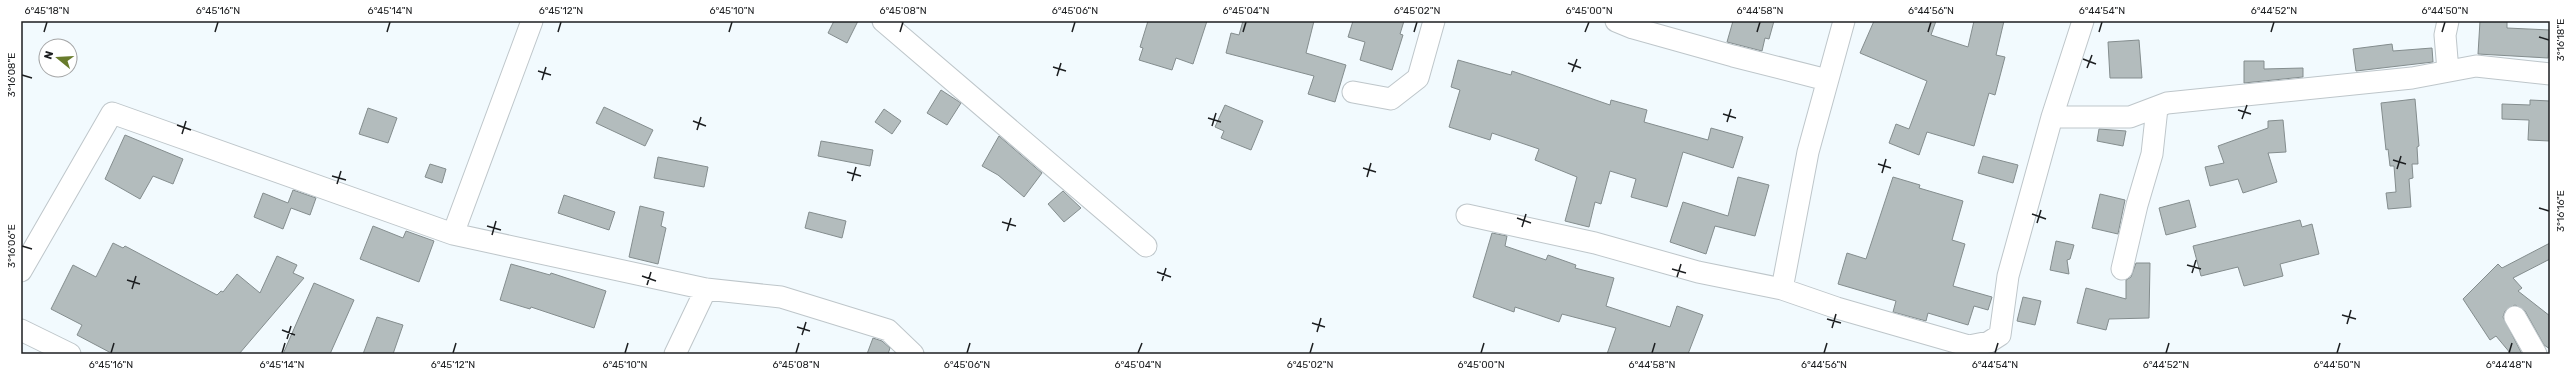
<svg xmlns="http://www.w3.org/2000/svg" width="2571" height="375" font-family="Rubik,sans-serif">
	<rect width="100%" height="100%" fill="#f2fafe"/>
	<path fill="#b3bcbd" stroke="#848d8e" d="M834 21H858L847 43 828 33Z
		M1148 21H1207L1193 64 1176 58 1172 70 1139 60 1143 48 1140 47Z
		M1243 21H1314L1306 53 1346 65 1335 102 1308 94 1314 76 1226 53 1231 33 1239 35Z
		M1353 21H1404L1400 34 1403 35 1392 70 1360 60 1365 42 1348 37Z
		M1733 21H1774L1769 39 1765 38 1762 51 1727 42Z
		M1874 21H1936L1931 35 1968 47 1974 21H2004L1996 55 2005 57 1995 95 1989 93 1974 146 1927 132 1919 155 1889 143 1896 124 1909 129 1927 81 1860 53Z
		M2480 21H2507V28L2550 30 2548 58 2478 54Z
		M2139 40 2142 78H2110L2108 42Z
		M2392 44 2393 51 2432 48 2433 62 2356 71 2353 49Z
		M1458 60 1511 75 1512 71 1610 105 1611 100 1647 110 1644 122 1708 140 1711 128 1743 137 1733 168 1683 152 1667 207 1631 197 1636 179 1610 171 1601 204 1595 202 1589 227 1565 221 1577 177 1535 160 1539 149 1492 133 1490 140 1449 127 1460 90 1451 87Z
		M2244 61H2264V69L2303 68V77L2244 83Z
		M941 90 961 103 947 125 927 113Z
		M2415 99 2419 146 2417 147 2418 164H2412L2413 178 2409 179 2411 207 2388 209 2386 193 2396 192 2394 166H2390L2388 149 2386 150 2381 103Z
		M2530 100 2550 101V141L2528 140 2529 120 2502 119V104L2530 105Z
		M1225 105 1263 121 1251 150 1221 138 1224 131 1215 127Z
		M604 107 653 130 645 146 596 123Z
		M368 108 397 118 388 143 359 134Z
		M884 109 901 121 892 134 875 122Z
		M2283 120 2286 152 2268 153 2277 182 2243 193 2238 179 2210 186 2205 167 2224 163 2218 146 2268 128V121Z
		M2099 129 2126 131 2123 146 2097 141Z
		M125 135 183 159 173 184 153 176 140 199 105 179Z
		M999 136 1042 173 1024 197 998 175 982 166Z
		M821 141 873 150 870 166 818 156Z
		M1983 156 2018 165 2013 183 1978 173Z
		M658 157 708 167 704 187 654 178Z
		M430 164 446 169 442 183 425 177Z
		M1738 177 1769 185 1755 236 1715 226 1706 254 1670 242 1683 202 1728 216Z
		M1893 177 1920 185 1919 188 1963 201 1952 240 1965 244 1953 286 1992 297 1988 310 1974 306 1968 325 1928 313 1926 321 1893 312 1896 301 1838 284 1847 253 1866 259Z
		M293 190 316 198 310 215 291 208 283 229 254 217 263 193 288 203Z
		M1063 191 1081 208 1064 222 1048 204Z
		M2100 194 2125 200 2118 234 2092 228Z
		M564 195 615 212 609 230 558 213Z
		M2189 200 2196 227 2166 235 2159 208Z
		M640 206 664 212 661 226 666 228 658 264 629 257Z
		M809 212 846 221 842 238 805 228Z
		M2300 220 2302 227 2312 224 2319 254 2280 264 2283 276 2244 286 2238 267 2201 276 2193 246Z
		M373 226 403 238 406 231 434 241 419 282 360 259Z
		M1492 233 1507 236 1505 246 1546 260 1548 255 1576 265 1575 268 1614 278 1606 306 1670 327 1677 306 1703 315 1688 354H1607L1616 328 1562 314 1559 322 1515 307 1514 312 1473 297Z
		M2056 241 2074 245 2070 259 2067 260 2069 274 2050 270Z
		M113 243 123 248 125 246 217 295 221 291 223 292 237 274 260 293 277 256 297 265 293 273 304 278 239 354H113L77 335 82 325 51 309 73 265 96 277Z
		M2550 243V259L2513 278 2522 288 2518 291 2550 316V349L2544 345 2525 311 2515 305 2505 311 2503 317 2522 354H2511L2496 336 2490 340 2463 299 2498 264 2502 268Z
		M2136 263H2150L2149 318 2109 319 2106 330 2077 323 2086 288 2126 299V280L2131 277Z
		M511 264 550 275 551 273 606 291 594 328 531 307 530 309 500 300Z
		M314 283 354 300 330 354H283Z
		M2023 297 2041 301 2035 325 2017 321Z
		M377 317 403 325 393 354H363Z
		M873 338 882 341 890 348 888 354H867Z"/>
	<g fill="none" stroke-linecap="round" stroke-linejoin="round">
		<defs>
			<path id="street" d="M883 21 1146 246
				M1616 21 1633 28 1733 56 1827 80
				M2448 71 2445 35 2448 21
				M1353 92 1391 99 1418 78 1434 21
				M2052 117H2130L2167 103 2412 78 2476 66 2550 74
				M1467 215 1595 243 1698 272 1782 289 1837 308 1969 346 1989 342 2000 335 2008 276 2052 117 2083 21
				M453 234 532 21
				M2122 269 2137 205 2152 154 2157 108
				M21 271 112 113 453 234 706 289 781 297 888 330 913 354
				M1782 289 1808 152 1844 21
				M2515 317 2536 354
				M21 330 70 354
				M675 354 706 289"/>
		</defs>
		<use href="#street" stroke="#bec6ca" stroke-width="23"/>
		<use href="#street" stroke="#fff" stroke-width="21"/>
	</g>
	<path fill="none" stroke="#1c1e20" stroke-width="1.5" d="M44 32 47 22M215 32 218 22M387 32 390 22M558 32 561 22M729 32 732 22M900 32 903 22M1072 32 1075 22M1243 32 1246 22M1414 32 1417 22M1585 32 1589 22M1757 32 1760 22M1928 32 1931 22M2099 32 2102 22M2271 32 2274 22M2442 32 2445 22M2539 37 2549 40M2083 59 2096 64M1568 63 1581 68M1053 67 1066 71M2087 68 2092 55M538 71 551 75M1572 72 1577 59M22 75 32 78M1057 76 1061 63M542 80 546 67M2238 110 2251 114M1723 114 1736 118M1208 118 1221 122M2242 119 2247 105M693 121 706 126M1727 122 1731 109M177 125 191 130M1212 126 1216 113M697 130 701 117M182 134 186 121M2393 160 2406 164M1878 164 1891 168M1363 168 1376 172M2397 169 2401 156M847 172 861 176M1882 173 1886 159M332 176 346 180M1367 177 1371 163M852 181 856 167M337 184 341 171M2539 208 2549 211M2032 214 2046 219M1517 218 1531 223M1002 222 1016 226M2037 223 2041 210M487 226 501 230M1522 227 1526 214M1007 231 1011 218M492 235 496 221M22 246 32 249M2187 265 2201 269M1672 269 1686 273M1157 272 1171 277M2192 273 2196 260M642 276 656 281M1677 277 1681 264M127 280 140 284M1162 281 1166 268M647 285 651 272M132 289 136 276M2342 315 2356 319M1827 319 1841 323M1312 323 1325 327M2347 324 2351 310M797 327 810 331M1832 328 1836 314M282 330 295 335M1317 332 1321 318M802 335 806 322M287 339 291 326M111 353 114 343M282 353 285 343M453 353 456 343M625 353 628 343M796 353 799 343M967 353 970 343M1138 353 1142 343M1310 353 1313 343M1481 353 1484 343M1652 353 1655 343M1824 353 1827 343M1995 353 1998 343M2166 353 2169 343M2337 353 2340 343M2509 353 2512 343"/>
	<rect width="2571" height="375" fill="none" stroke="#ffffff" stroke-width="44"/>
	<g transform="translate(58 58) rotate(288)"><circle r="19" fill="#ffffff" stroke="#a4a5a6"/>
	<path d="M0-3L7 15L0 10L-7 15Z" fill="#687b2b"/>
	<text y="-6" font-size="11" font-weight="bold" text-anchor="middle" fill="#1c1e20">N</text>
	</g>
	<rect x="22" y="22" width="2527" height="331" fill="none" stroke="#1c1e20" stroke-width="1.5"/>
	<g font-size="10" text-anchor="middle" fill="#1c1e20">
		<text x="47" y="14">6°45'18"N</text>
		<text x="218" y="14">6°45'16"N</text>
		<text x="390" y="14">6°45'14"N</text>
		<text x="561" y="14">6°45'12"N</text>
		<text x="732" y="14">6°45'10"N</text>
		<text x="903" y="14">6°45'08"N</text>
		<text x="1075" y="14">6°45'06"N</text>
		<text x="1246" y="14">6°45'04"N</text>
		<text x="1417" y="14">6°45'02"N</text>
		<text x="1589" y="14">6°45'00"N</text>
		<text x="1760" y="14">6°44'58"N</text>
		<text x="1931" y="14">6°44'56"N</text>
		<text x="2102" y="14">6°44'54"N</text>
		<text x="2274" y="14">6°44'52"N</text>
		<text x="2445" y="14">6°44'50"N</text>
		<text transform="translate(2560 40) rotate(-90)" y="4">3°16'18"E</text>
		<text transform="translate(11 75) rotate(-90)" y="4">3°16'08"E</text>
		<text transform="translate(2560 211) rotate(-90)" y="4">3°16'16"E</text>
		<text transform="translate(11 246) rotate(-90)" y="4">3°16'06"E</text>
		<text x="111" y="368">6°45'16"N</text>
		<text x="282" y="368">6°45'14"N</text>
		<text x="453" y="368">6°45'12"N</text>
		<text x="625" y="368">6°45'10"N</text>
		<text x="796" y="368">6°45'08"N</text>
		<text x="967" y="368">6°45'06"N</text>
		<text x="1138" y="368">6°45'04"N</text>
		<text x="1310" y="368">6°45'02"N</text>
		<text x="1481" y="368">6°45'00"N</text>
		<text x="1652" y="368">6°44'58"N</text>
		<text x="1824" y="368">6°44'56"N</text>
		<text x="1995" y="368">6°44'54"N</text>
		<text x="2166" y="368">6°44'52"N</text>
		<text x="2337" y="368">6°44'50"N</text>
		<text x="2509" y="368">6°44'48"N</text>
	</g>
</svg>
